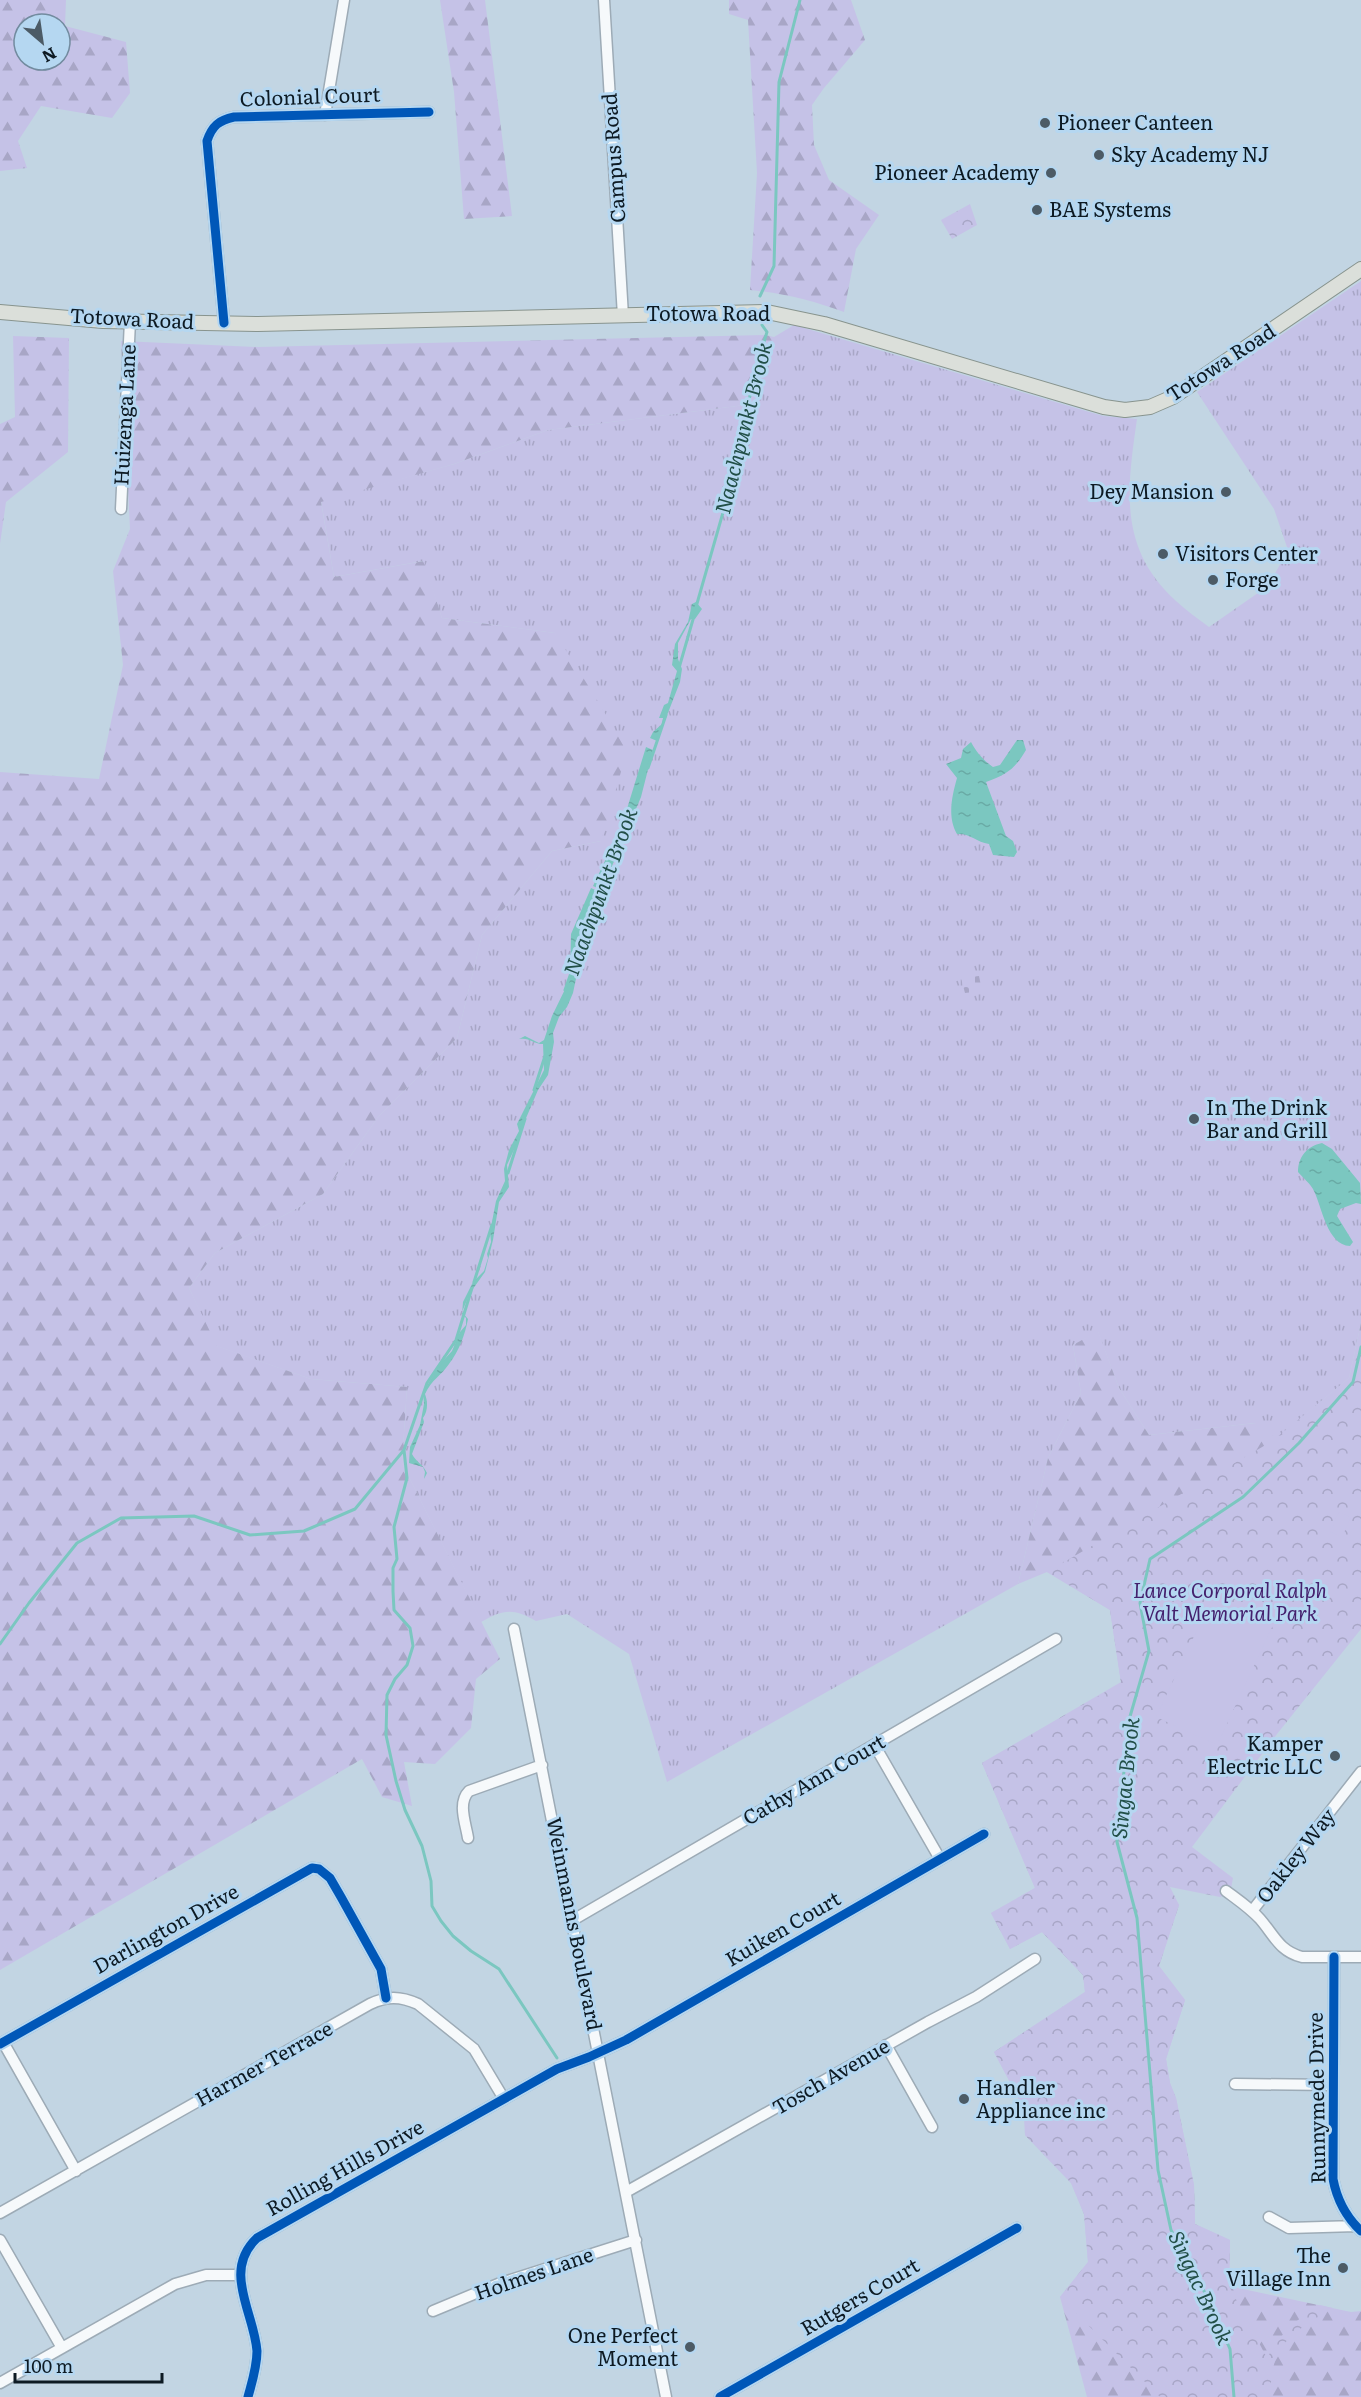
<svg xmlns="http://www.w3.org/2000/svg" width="1361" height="2397" font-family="Literata,serif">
	<defs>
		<pattern id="grass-tufts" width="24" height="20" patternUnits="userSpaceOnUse" patternTransform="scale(1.5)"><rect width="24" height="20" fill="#c5c2e7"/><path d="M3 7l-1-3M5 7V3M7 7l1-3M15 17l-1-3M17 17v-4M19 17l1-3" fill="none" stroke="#a8a6c6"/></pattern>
		<pattern id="forest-firs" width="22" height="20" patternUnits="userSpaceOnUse" patternTransform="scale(1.5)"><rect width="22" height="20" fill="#c5c2e7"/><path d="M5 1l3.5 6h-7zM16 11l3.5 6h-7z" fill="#a8a6c6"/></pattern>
		<pattern id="cemetery-stones" width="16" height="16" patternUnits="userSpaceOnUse" patternTransform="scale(1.5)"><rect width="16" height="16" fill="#c5c2e7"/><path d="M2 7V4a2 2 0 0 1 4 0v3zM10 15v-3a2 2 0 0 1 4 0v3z" fill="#a8a6c6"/></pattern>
		<pattern id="park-crowns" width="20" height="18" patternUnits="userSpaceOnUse" patternTransform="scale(1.5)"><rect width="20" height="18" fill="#c5c2e7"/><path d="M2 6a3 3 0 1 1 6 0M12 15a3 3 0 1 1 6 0" fill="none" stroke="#a8a6c6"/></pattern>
		<pattern id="water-ripples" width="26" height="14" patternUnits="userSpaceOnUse" patternTransform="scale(1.5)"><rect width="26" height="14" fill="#7bc7c0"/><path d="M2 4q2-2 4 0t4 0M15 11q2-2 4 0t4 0" fill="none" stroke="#69aaa5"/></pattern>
	</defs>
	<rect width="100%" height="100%" fill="#c2d5e3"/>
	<path fill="url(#grass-tufts)" d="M1361 281V1323L1349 1378 1276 1439 1255 1423 1149 1435 1119 1388 1098 1332 1073 1345 1081 1393 1048 1458 1018 1584 667 1782 629 1654 567 1614 536 1621C513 1608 504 1609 481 1622L402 1463 407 1387 311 1379 216 1346 189 1288 215 1253 323 1194 379 1116 457 1038 482 935 552 851 601 841 555 633 442 618 423 561 334 577 321 501 454 464 548 430 753 404 774 345V337L794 325 1103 416 1137 419C1127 489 1118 548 1176 601 1186 610 1198 619 1209 627L1268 586 1288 550 1274 509 1197 392Z"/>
	<path fill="url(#forest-firs)" fill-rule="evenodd" d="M0 0H66L65 26 126 42 130 93 112 118 41 106 18 141 27 168 0 171ZM24 24H60V60H24Z
		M440 0H485L512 216 464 219 454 92Z
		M729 0H851L865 40 824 88 812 105 814 145 829 180 879 215 856 249 844 312C814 301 782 293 750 290L757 173 748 20 729 14Z
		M765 335 774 337V345L753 404 548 430 454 464 321 502 334 577 424 561 442 618 555 633 599 703 627 751 601 841 552 851 482 935 457 1038 379 1116 323 1194 215 1253 189 1288 217 1346 311 1379 407 1387 402 1463 500 1659 476 1679 471 1728 435 1764 404 1762 412 1806 382 1797 362 1759 0 1970V772L99 779 123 665 113 571 130 529 121 341 258 347Z
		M13 336 69 338 68 452 6 502 0 544V424L15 417Z
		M1361 1323V1519L1167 1886 1179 1905 1159 1966 1185 2000 1166 2059 1170 2083 1176 2098 1194 2185 1195 2224 1230 2240 1229 2286 1351 2312 1361 2311V2397H1087L1060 2297 1088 2262 1084 2214 1071 2183 1025 2135 1024 2109 994 2052 1085 1992 1083 1975 1042 1932 1010 1949 991 1913 1035 1888 982 1763 1121 1682 1110 1610 1047 1572 1018 1584 1048 1458 1081 1393 1073 1345 1098 1331 1119 1388 1149 1435 1256 1423 1276 1438 1349 1378Z"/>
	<path fill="url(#cemetery-stones)" d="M979 976 982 991 965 993 961 978Z"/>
	<path fill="url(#park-crowns)" d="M970 204 977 225 952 239 941 220Z
		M1361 1347V1629L1277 1734 1192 1847 1233 1878 1230 1894 1220 1897 1170 1887 1179 1905 1159 1966 1185 2000 1166 2059 1170 2083 1176 2098 1194 2185 1195 2224 1230 2240 1229 2286 1267 2358C1283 2331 1293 2322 1320 2305L1333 2308C1292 2333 1269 2344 1271 2397H1160L1060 2297 1088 2262 1084 2214 1071 2183 1025 2135 1024 2109 994 2052 1085 1992 1083 1975 1042 1932 1010 1949 991 1913 1035 1888 982 1763 1121 1683 1110 1610 1047 1572 1276 1439 1353 1383Z"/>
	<path fill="#c5c2e7" d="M1339 1512 1351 1517 1342 1537 1330 1532Z
		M1214 1594 1274 1623 1217 1745 1156 1717Z"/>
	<path fill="url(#water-ripples)" d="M696 602 702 609 695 619H691L678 643V659L682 669 680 682 657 741 650 738 653 732 662 724 663 718H659L664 705 668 703 677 671 672 665 675 644 688 622 692 604Z
		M1017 740H1023L1026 750C1015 769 1006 775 986 782L1006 836 1013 841 1017 852 1014 857 993 855 989 844C976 842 970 833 957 834 947 817 952 796 957 778L946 764 961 758 963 749 971 742C977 753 983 760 993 767L1000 765Z
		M646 747 653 750 641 797 602 890 593 886 622 825Z
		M591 888 602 893 599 922 582 950 573 993 567 1007 559 1017 553 1033 554 1042 548 1075 538 1090 521 1130 520 1137 507 1165 509 1187 499 1202 493 1240 485 1272 470 1293 462 1312 468 1319C465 1335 459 1351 449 1364 441 1376 432 1379 425 1394 428 1402 428 1411 423 1418L424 1422 412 1454C416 1462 423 1464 427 1473L424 1479 425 1472 423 1467 409 1463 410 1447 420 1425 424 1404 423 1392 441 1363 452 1351 460 1332 466 1325V1318L462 1314 463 1302 473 1282 484 1271 488 1258 487 1254 491 1242 490 1232 496 1201 505 1181 504 1169 509 1150 519 1131 517 1124 544 1070 543 1044C534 1044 529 1037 519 1039L525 1036 539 1043 544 1040 552 1016 570 979 571 934Z
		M1322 1143 1332 1149 1360 1183 1361 1204 1356 1203 1340 1209 1337 1216 1353 1242 1350 1246C1327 1245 1322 1207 1314 1191 1311 1184 1303 1178 1298 1172 1298 1157 1307 1146 1322 1143Z"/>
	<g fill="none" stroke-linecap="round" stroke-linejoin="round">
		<path stroke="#7bc7c0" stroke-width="3" d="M760 296 774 266 779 82 800 0
			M696 607 732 481 756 367 767 332 762 325
			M679 668 694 616
			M648 768 666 715
			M565 990 571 973
			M534 1090 545 1056
			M508 1173 525 1119
			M474 1282 492 1225
			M404 1450 407 1478 394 1527 397 1559 393 1568V1591L394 1610 410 1628 413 1646 407 1665 395 1679 387 1695 386 1735 396 1781 405 1810 422 1846 431 1881 432 1906 441 1921 453 1936 471 1951 499 1969 557 2058
			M0 1644 29 1603 77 1543 121 1518 194 1516 250 1535 304 1531 355 1509 404 1450 427 1383 456 1340 472 1288
			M1234 2397 1230 2349 1204 2291 1171 2230 1158 2170 1137 1918 1117 1842 1129 1720 1149 1651 1140 1603 1150 1559 1243 1497 1299 1443 1353 1382 1361 1347"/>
		<defs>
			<path id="minor" d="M604 0 623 316
				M325 115 344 0
				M224 323 207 141C212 126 219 120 234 117L429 112
				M121 509 130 321
				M514 1629 666 2397
				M875 1746 940 1859
				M468 1838C466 1824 457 1803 469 1791L542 1765
				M1226 1891C1238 1900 1250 1908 1260 1919 1274 1935 1279 1951 1302 1957H1361
				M1252 1911 1361 1772
				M573 1920 1056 1639
				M1334 1957 1333 2179C1337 2200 1345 2216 1361 2231
				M3 2042 76 2171
				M0 2044 312 1868 319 1869 330 1878 341 1897 381 1969 386 1998
				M886 2045 932 2127
				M1235 2084 1333 2085
				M626 2192 928 2022 976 1997 1035 1959
				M0 2213 370 2004C387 1996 400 1996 418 2004L474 2049 504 2099
				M1269 2217 1289 2228 1356 2226
				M0 2240 62 2348
				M433 2311 498 2284 636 2240
				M0 2383 175 2284 206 2275H239
				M248 2397C252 2382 257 2367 257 2351 254 2312 222 2271 257 2238L557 2069 589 2057 626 2040 984 1834
				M720 2397 1017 2228"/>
			<path id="major" d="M0 312 103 321 258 324 767 312 824 324 1104 407 1125 410 1150 407 1173 397 1361 269"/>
		</defs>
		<use href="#minor" stroke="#9dabb6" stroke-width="13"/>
		<use href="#major" stroke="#88948e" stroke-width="16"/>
		<use href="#minor" stroke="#f6f9fb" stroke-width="10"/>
		<use href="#major" stroke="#dbdfda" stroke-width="14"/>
		<defs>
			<path id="cycleway" d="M224 323 207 141C212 126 219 120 234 117L429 112
				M1334 1957 1333 2179C1337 2200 1345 2216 1361 2231
				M0 2044 312 1868 319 1869 330 1878 341 1897 381 1969 386 1998
				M248 2397C252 2382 257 2367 257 2351 254 2312 222 2271 257 2238L557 2069 589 2057 626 2040 984 1834
				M720 2397 1017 2228"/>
		</defs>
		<use href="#cycleway" stroke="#b5d7f1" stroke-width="13"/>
		<use href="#cycleway" stroke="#0057b8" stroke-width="9"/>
	</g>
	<g fill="#4c5b66" stroke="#b5d7f1" stroke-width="2">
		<circle cx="1045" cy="123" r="6"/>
		<circle cx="1099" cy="155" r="6"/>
		<circle cx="1051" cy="173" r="6"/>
		<circle cx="1037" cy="210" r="6"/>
		<circle cx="1226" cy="492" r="6"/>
		<circle cx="1163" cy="554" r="6"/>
		<circle cx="1213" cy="580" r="6"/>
		<circle cx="1194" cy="1119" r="6"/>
		<circle cx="1335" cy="1756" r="6"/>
		<circle cx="964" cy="2099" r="6"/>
		<circle cx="1343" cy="2268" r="6"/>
		<circle cx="690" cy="2347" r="6"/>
	</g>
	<g text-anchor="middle" stroke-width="6" stroke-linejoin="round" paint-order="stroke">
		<g font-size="20" fill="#0d1a23" stroke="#b5d7f1">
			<text transform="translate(310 97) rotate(-2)" y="7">Colonial Court</text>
			<text transform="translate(614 158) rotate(-94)" y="7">Campus Road</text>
			<text x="708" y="321">Totowa Road</text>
			<text transform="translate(132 319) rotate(3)" y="7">Totowa Road</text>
			<text transform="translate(1221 363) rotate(-33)" y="7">Totowa Road</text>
			<text transform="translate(125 415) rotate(-87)" y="7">Huizenga Lane</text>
			<text transform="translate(814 1780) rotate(-30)" y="7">Cathy Ann Court</text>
			<text transform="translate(1296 1856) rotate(-52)" y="7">Oakley Way</text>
			<text transform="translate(574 1924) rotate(79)" y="7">Weinmanns Boulevard</text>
			<text transform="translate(166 1929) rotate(-29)" y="7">Darlington Drive</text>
			<text transform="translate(783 1929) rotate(-30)" y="7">Kuiken Court</text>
			<text transform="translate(264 2064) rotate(-29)" y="7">Harmer Terrace</text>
			<text transform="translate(831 2077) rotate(-30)" y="7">Tosch Avenue</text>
			<text transform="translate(1317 2098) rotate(-91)" y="7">Runnymede Drive</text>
			<text transform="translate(345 2168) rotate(-29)" y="7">Rolling Hills Drive</text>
			<text transform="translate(534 2274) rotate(-19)" y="7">Holmes Lane</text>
			<text transform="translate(860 2297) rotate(-30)" y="7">Rutgers Court</text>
		</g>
		<g font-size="20" fill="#0d1a23" stroke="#b5d7f1" text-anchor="start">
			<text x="1057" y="130">Pioneer Canteen</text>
			<text x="1111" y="162">Sky Academy NJ</text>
			<text x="1039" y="180" text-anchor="end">Pioneer Academy</text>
			<text x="1049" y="217">BAE Systems</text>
			<text x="1214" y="499" text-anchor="end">Dey Mansion</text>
			<text x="1175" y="561">Visitors Center</text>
			<text x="1225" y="587">Forge</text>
			<text x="1206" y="1115">In The Drink<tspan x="1206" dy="23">Bar and Grill</tspan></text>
			<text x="1323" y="1751" text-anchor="end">Kamper<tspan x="1323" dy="23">Electric LLC</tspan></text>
			<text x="976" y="2095">Handler<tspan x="976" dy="23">Appliance inc</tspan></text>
			<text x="1331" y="2263" text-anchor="end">The<tspan x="1331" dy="23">Village Inn</tspan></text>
			<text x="678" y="2343" text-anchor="end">One Perfect<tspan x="678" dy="23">Moment</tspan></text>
		</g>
		<g font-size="20" font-style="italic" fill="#44206d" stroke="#b5d7f1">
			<text x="1230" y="1598">Lance Corporal Ralph<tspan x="1230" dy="23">Valt Memorial Park</tspan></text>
		</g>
		<g font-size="21" font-style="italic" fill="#224f47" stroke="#b5d7f1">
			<text transform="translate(744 428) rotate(-76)" y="7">Naachpunkt Brook</text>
			<text transform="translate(601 892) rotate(-70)" y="7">Naachpunkt Brook</text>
			<text transform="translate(1126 1778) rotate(-84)" y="7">Singac Brook</text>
			<text transform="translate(1200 2288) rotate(65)" y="7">Singac Brook</text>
		</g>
	</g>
	<g transform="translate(42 42) rotate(151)"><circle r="28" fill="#b5d7f1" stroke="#728b9f" stroke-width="1.5"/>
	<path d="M0-4.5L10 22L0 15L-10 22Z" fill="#4c5b66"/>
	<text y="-9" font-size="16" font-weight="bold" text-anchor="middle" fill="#0d1a23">N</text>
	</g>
	<path d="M15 2373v9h147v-9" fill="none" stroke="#0d1a23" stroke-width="3"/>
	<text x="24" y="2373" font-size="18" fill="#0d1a23" stroke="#b5d7f1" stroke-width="4.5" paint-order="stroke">100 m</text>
</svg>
